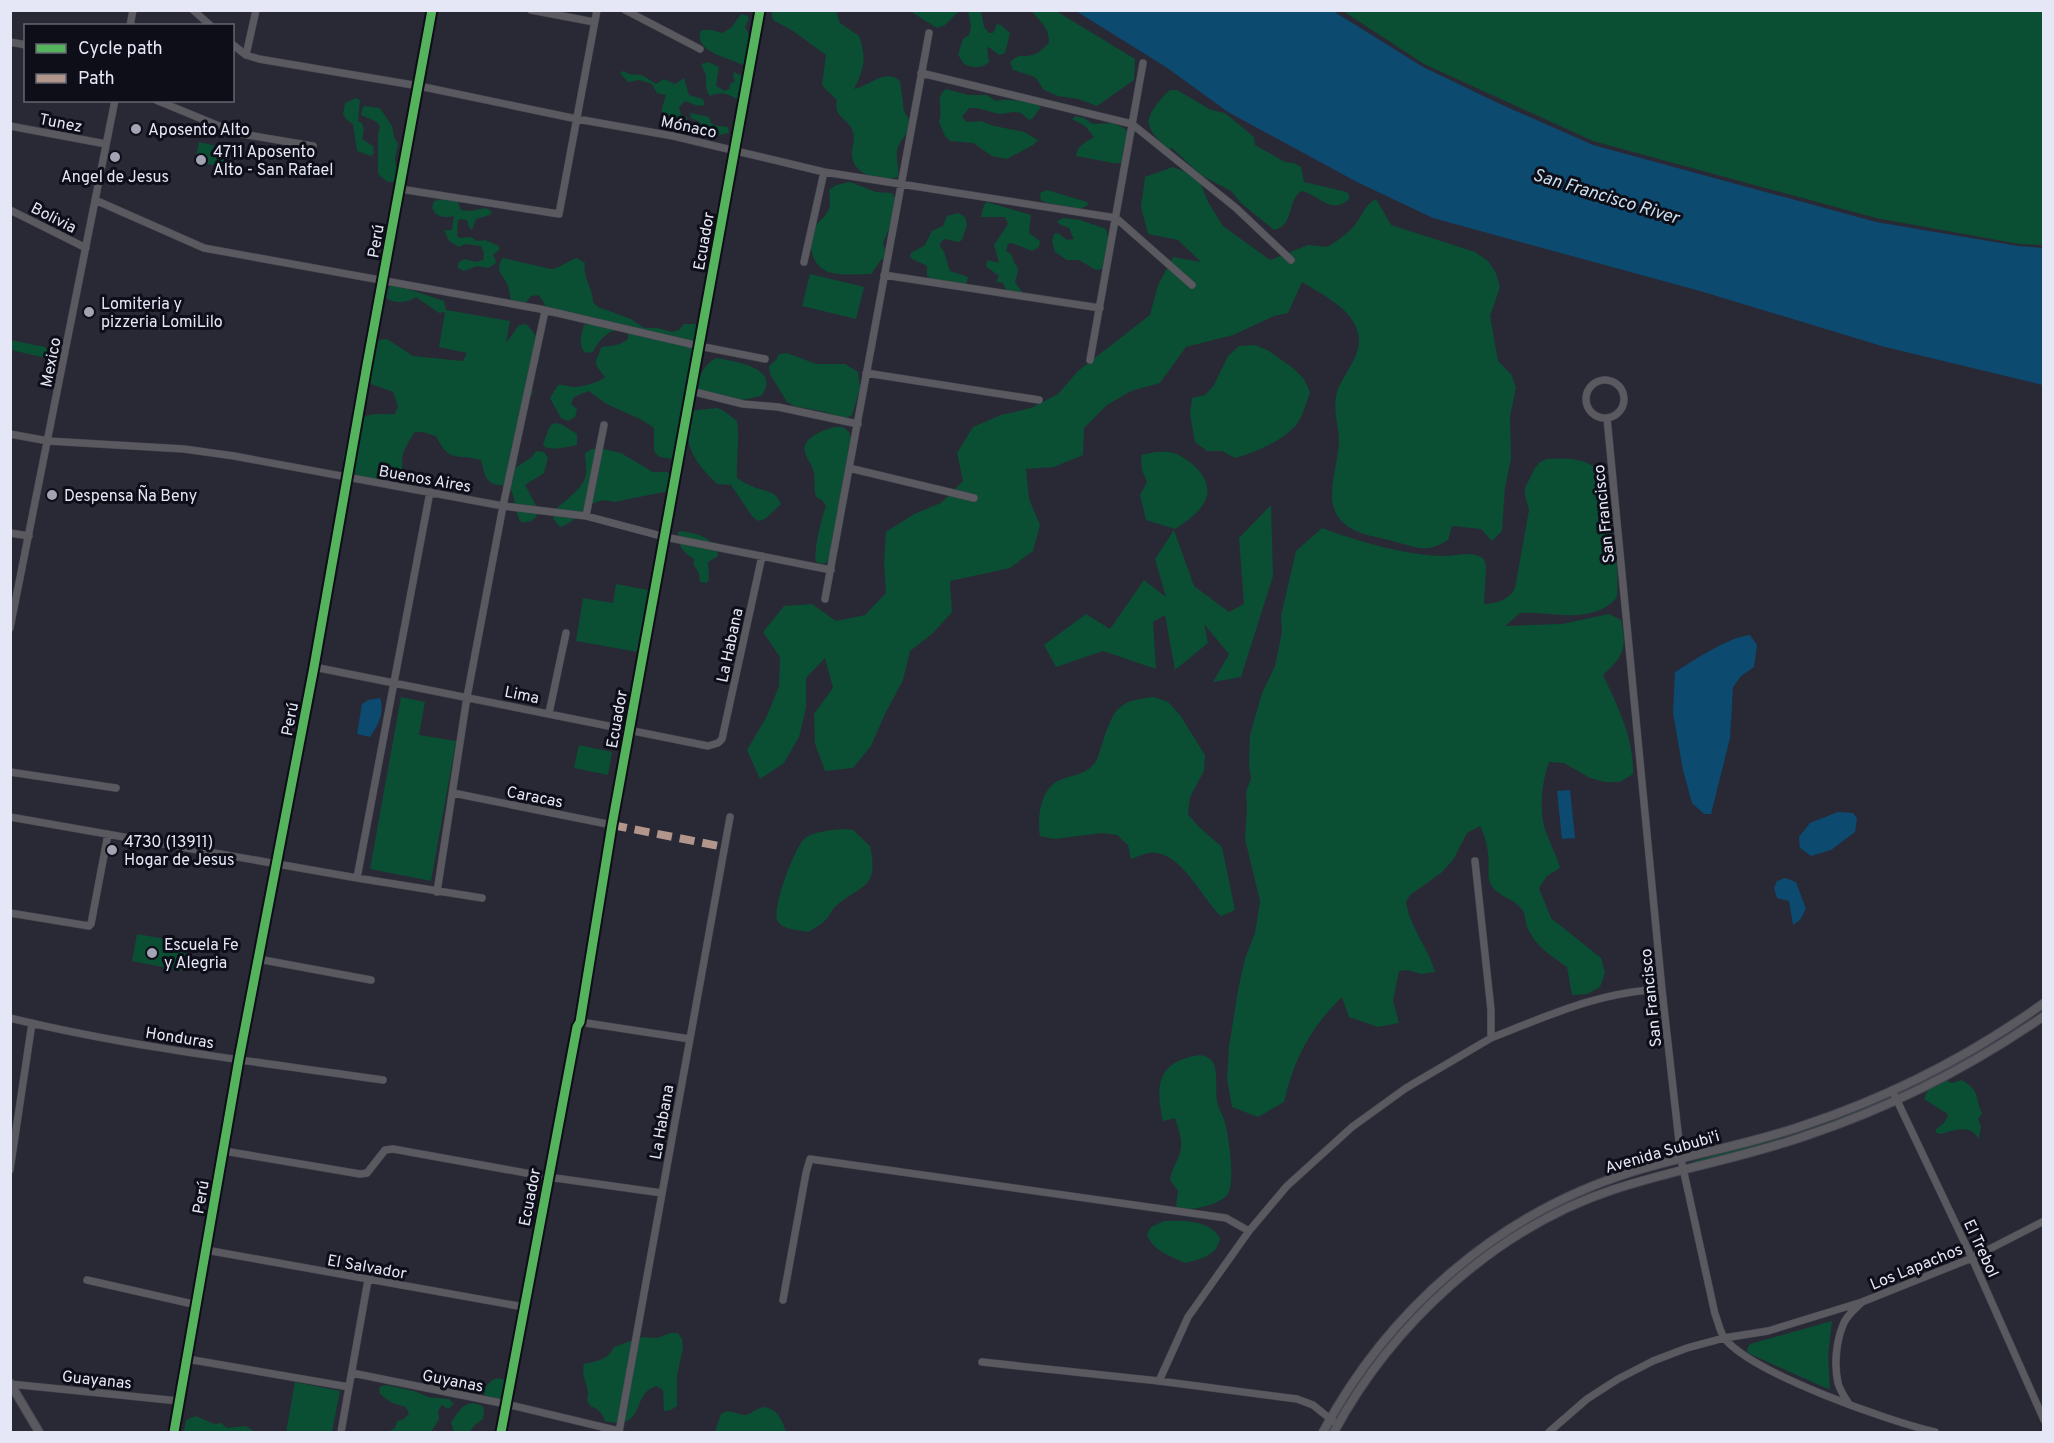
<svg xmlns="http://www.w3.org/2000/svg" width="2054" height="1443" font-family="Overpass,sans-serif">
	<rect width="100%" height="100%" fill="#292936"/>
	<path fill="#0a4e33" d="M798 10 836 11 840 23 859 36C867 58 864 69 854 89 870 86 884 68 900 81L904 111 911 123C909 134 898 141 897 151 896 160 899 168 898 177 883 183 853 175 852 156 851 147 856 141 853 132 849 118 833 118 837 101 833 94 827 92 822 85L826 55 793 31 773 20 771 11Z
		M910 11H959L945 25 937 28Z
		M968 11H981L984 27 989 33H993L997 24 1001 25 1010 33 1005 53 999 55 990 48 987 47 989 62C982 69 972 68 964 64L958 55 963 39 969 35 971 27Z
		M1032 11H1056L1135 59 1134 80 1097 106 1078 99 1058 96 1044 90 1035 77 1013 70 1010 62C1021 52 1021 58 1032 55 1039 54 1044 47 1049 43 1049 25 1040 23 1032 11Z
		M1343 11H2043V245L2019 244 1876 218 1593 141 1424 64Z
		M741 14 748 16 749 19 745 27 752 40 748 60 743 65C727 57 693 52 701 30H712L722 33 731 28Z
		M708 62 719 67 716 86 725 91 729 89 730 84 735 81 733 77 734 72 742 76 740 90 748 93 750 98 743 102C731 96 724 90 710 96 705 90 706 82 706 75L701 64Z
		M623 71 629 74 642 75 656 84 664 79 675 84 684 78 689 95 703 99 705 105 698 106 685 101 679 107 681 115 687 117V121L680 126 677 124 667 123 671 117 662 115V108L666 95 657 93 652 84 639 80 628 82 620 73Z
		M946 89 968 95H987L996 101C1006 98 1032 101 1041 107L1032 119 1029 120 1021 113 1014 112 999 114 977 108H969L962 117 967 122 981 121 994 126 1024 132 1038 140 1033 145 1007 159 992 156 973 143 950 141 945 136 939 122C944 109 934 98 946 89Z
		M1170 90H1177L1211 110 1225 113 1254 137 1255 145 1285 162 1294 163 1301 167 1304 182 1347 192 1350 198C1332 217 1319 194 1301 191 1287 201 1294 226 1274 230L1241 203 1231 191 1201 175 1172 148 1167 149C1152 132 1140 125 1157 104 1161 99 1165 94 1170 90Z
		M356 98 360 100 358 121 362 123 364 130 362 139 373 146 374 153 371 156 357 151 353 124 347 120 343 114 345 103Z
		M366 106 380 108 392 126 394 137 398 144 395 159 398 179C391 186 384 180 378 174V134L380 127 377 122 361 115 363 107Z
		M690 113 709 117C711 129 720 125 728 127L729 133 719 135 715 132V136L698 137 696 130 700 122 691 118Z
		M1076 116 1084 118 1093 124 1112 123 1124 128 1129 134C1128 140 1124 144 1123 150 1122 155 1123 158 1121 163H1113L1076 156C1077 145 1087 142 1094 137L1085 126 1072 119Z
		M199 142 230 149 226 168 195 161Z
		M1173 167 1198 177 1208 202 1223 226 1270 260 1308 245 1327 247C1337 241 1346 235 1354 226 1362 217 1364 205 1376 199L1391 225 1475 252 1488 261 1496 273 1500 287 1490 316 1498 361 1511 374 1516 388 1510 416 1511 458 1505 488 1502 531 1492 541 1481 529 1452 526 1448 540C1427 553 1418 548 1396 542 1385 538 1371 537 1361 533 1315 516 1337 477 1339 442 1339 426 1332 408 1337 392 1343 374 1364 353 1358 333 1352 308 1321 294 1302 282L1288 313 1274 316 1233 335 1186 347 1160 383 1131 391 1107 405 1084 428 1083 455 1054 467 1026 469 1029 499 1040 525 1033 551 1010 568 950 581 952 612 932 634 910 651 903 680 884 716 871 746 853 768 825 771 815 744 814 714 833 688 825 658 806 678V708L799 737 784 763 760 779 747 750 767 716 779 686 780 657 763 632 784 606 812 604 836 621 865 615 886 593 884 563 886 532 914 514 941 503 963 481 957 453 973 427 1001 415 1031 408 1058 394 1078 371 1150 315 1158 285 1173 257 1201 262 1178 240 1148 234 1141 207 1145 177Z
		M850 182 876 192 892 193 896 200 889 229 883 243 887 256 881 260 871 274C848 274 819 280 812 253 810 246 809 236 812 230 812 229 817 224 818 223 831 210 831 208 829 190L836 185Z
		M1047 190 1087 202 1088 205 1080 209 1044 202 1041 200 1040 193Z
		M446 198 457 200 461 210 470 211 486 208 492 212 490 215 476 219 472 230 469 227 467 220 460 219 458 221 457 236 460 238 471 237 477 241 485 240 499 246V250L493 255 496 261 495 264 488 268 477 266 464 271 458 268V263L464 259 476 262 483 260 484 253 481 246 465 244 459 247 449 241 444 230H452L454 216C446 218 436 218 432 208L434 201Z
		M987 202 1031 215 1029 233 1040 241 1039 247 1032 251 1012 243 1008 244 1006 251 1012 255C1014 269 1022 263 1015 282L1023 293 1013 295 1006 290 1003 283 996 282 999 276 987 267 986 264 988 260 999 263 994 245 1008 224 1005 217H981L984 205Z
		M958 213 965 217 967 225 962 240 959 242 944 239 941 242 940 246 944 252 950 271 968 277 966 285C953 283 938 284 927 276V266L912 259 910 256 911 253 925 245 932 231 943 226 947 216Z
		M1064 218 1080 220 1106 229 1110 245 1105 267 1098 270 1094 269 1079 260H1067L1055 252 1052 241 1054 234 1058 233 1067 240 1074 239 1069 228 1059 224 1057 221Z
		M503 258 551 269C561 268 567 261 577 258L585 263C582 277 593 288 593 302L598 307 631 319 644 328H658L672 332 679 330 684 324H699L701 332 696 355 685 388 681 412 687 453 685 456 674 459 659 457 654 451V428C639 416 624 413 607 404 601 401 595 395 588 391L574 397 571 404 577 409 575 417 568 421 561 418 550 398 558 385C564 384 566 386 572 387 579 388 600 382 605 377 591 360 596 365 601 347 612 345 618 347 628 339V332C612 324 600 339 593 352L585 353C578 344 581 336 584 325L591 324 568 315 554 317C546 312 546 302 538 295L531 296 526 302 511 303C510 297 510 292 508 286 504 275 493 270 503 258Z
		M810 274 864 287 856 319 802 306Z
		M390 283 444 301 446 310 510 321 506 343 519 325 526 324C545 343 543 359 529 379L533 392 523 413 524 428 516 449 517 464 514 469 532 457 536 451 544 452 548 458 544 473 525 485 539 511C535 520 531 523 521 522 514 512 516 499 511 490 507 483 496 487 490 482 484 477 483 467 481 460 455 453 450 464 436 436L422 432H415C405 447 400 454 403 472L399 477 365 482 346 466 343 459C348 442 350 418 370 415 379 413 387 415 395 414L398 406 393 392 371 384 369 376 372 345 378 340 387 339 413 356 463 361 467 353 439 347 445 312 439 313 416 297C407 303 394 304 386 298Z
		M11 340 45 347 48 351 47 355 42 357 11 350Z
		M1255 345 1269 351 1293 368 1304 379 1310 392C1307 401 1304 411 1300 419 1290 438 1255 453 1235 458L1222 451H1207L1195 442 1190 414 1192 398 1205 395 1214 385 1228 356 1239 346Z
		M787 353 816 364H845L858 372 860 388 852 415 845 419 826 412 794 406 787 402 770 374 769 366 776 360 779 354Z
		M716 358C734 361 783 368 761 396L737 401 701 393 697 387C698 376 706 363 716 358Z
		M717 408 724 411 737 421C740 440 736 459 737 478 742 481 748 485 754 487 766 492 776 490 781 504L765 519 758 521 752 516 731 485 717 484C693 460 690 453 684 421L690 411Z
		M554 423 561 424 577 434V445C565 447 555 451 545 447L543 444 550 426Z
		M835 427H843L849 432 851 438 848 453 850 476 829 560 824 564 816 562C813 552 822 516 826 506L822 500 816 497C813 488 816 478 813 469 811 463 806 458 805 452 801 438 825 429 835 427Z
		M600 448 621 453 653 472H667L674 476V490L614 502C587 494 582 521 560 527L554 520 552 513C563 501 585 489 586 473 587 466 585 460 585 453L592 449Z
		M1155 452C1161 452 1168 451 1174 453 1189 459 1211 476 1207 495 1204 510 1186 522 1175 529L1146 520 1140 495 1147 482 1142 470 1141 455Z
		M1547 459C1566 458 1591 457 1602 476 1610 515 1620 557 1617 597 1593 626 1551 611 1520 613L1505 626 1562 624 1609 614 1621 620C1627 649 1624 655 1603 675 1618 707 1634 738 1633 774L1620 782H1605L1590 778 1564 763 1549 762C1541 785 1538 815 1548 837 1552 848 1557 856 1560 868L1547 876 1539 888 1551 918 1601 958 1605 973 1600 987 1587 994 1572 995 1567 967C1552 956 1536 947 1528 929 1525 923 1526 916 1523 911 1515 898 1499 898 1491 885 1486 876 1490 862 1488 853 1487 843 1484 834 1480 826L1467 833 1453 860 1441 873 1410 895 1406 902C1410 928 1428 947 1435 972L1421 974 1407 970 1399 971 1393 1001 1399 1023 1378 1027 1349 1017 1342 997C1310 1028 1294 1059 1284 1102L1258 1117 1232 1107 1227 1079 1229 1047 1238 990 1245 959 1255 933 1260 901 1245 839 1247 808 1246 792 1251 779 1249 765 1250 735 1262 693 1275 666 1282 632 1281 616 1296 551 1322 528C1357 541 1407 556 1444 556 1458 556 1471 550 1484 559L1486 566 1484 604C1496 604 1509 600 1515 588L1529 510 1525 495V488L1535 468 1540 462Z
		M1271 505 1273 576 1241 677 1213 682 1229 654 1204 624 1208 643 1175 670 1165 615 1153 622 1156 669 1103 651 1056 667 1044 645 1086 614 1110 629 1144 580 1166 597 1155 559 1174 530 1194 586 1229 612 1244 604 1239 538Z
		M681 531C696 533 717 538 718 556L708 562 709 580 706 583 700 582 699 574 693 563 695 560C683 552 678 547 678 532Z
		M616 584 648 590 638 652 576 641 583 598 613 603Z
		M401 697 425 702 419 735 456 741 431 881 370 869Z
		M1154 697 1168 702 1180 715 1205 755 1204 771 1190 797 1188 814 1198 826 1222 847 1235 910 1221 916C1201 898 1181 849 1149 853 1143 854 1137 857 1131 859L1128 845 1117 835 1102 833 1054 839 1040 836C1037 819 1040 788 1060 780 1072 775 1089 774 1096 761 1099 756 1100 749 1102 744 1114 709 1116 701 1154 697Z
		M579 745 612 752 608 775 574 768Z
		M845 829 853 830 870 846C879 889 863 883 836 906 832 909 831 913 828 917 823 924 815 928 808 932 799 930 784 930 778 922 770 912 794 849 804 839 813 831 833 830 845 829Z
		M137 934 188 943 182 971 132 961Z
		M1200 1055C1206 1056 1211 1058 1214 1064 1218 1076 1215 1089 1217 1101 1218 1108 1223 1115 1225 1123 1229 1138 1236 1183 1227 1195 1221 1202 1210 1205 1202 1207 1192 1209 1185 1211 1176 1206L1178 1191 1170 1180C1171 1171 1176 1164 1179 1156 1184 1143 1179 1131 1175 1118L1163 1121C1155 1085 1157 1061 1200 1055Z
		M1945 1079 1951 1083 1962 1080C1981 1092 1974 1095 1982 1114L1978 1119 1981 1126 1979 1139C1970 1124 1955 1130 1941 1134L1937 1133 1935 1130 1944 1123 1948 1116 1946 1113 1924 1099C1927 1089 1934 1081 1945 1079Z
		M1879 1101V1103C1818 1128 1759 1146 1695 1163L1694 1161 1804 1130Z
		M1164 1221C1183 1220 1210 1220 1220 1238 1217 1256 1201 1259 1185 1263 1171 1256 1152 1251 1147 1234L1151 1227Z
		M1832 1321 1828 1356 1830 1388 1828 1389 1748 1353 1747 1349 1750 1344Z
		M671 1333H678L682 1339 683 1347 677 1376V1406L671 1410 664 1411 663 1390 656 1386C630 1395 647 1431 605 1421 602 1413 599 1409 590 1406L587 1400C591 1386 580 1378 584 1364 597 1361 608 1360 614 1347L642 1337 657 1338Z
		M497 1378 505 1380 511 1386 513 1394 507 1404 485 1398C483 1389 488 1381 497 1378Z
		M295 1382 340 1391 332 1432H286Z
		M386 1385 414 1391 428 1397 449 1399 454 1404 448 1409 442 1405 438 1411 439 1419 431 1432H388L395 1428 397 1421 404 1419 409 1414 406 1407 392 1403 380 1394 379 1387Z
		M473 1403 481 1405 484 1408 483 1419 476 1424 469 1432H454L451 1422C459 1413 459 1405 473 1403Z
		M762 1407C777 1408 782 1419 786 1432H715L721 1414 727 1411C751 1416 740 1418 762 1407Z
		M196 1416 214 1424 221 1423 227 1428 246 1426 255 1432H184L186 1420Z"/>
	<path fill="#0c4a70" d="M1076 11H1333L1423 67 1500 104 1593 145 1876 222 2018 246 2043 248V385L1885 347 1700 291 1433 218 1357 182 1228 112 1166 67Z
		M1750 635 1757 645 1754 667 1741 676 1733 687 1730 738 1711 814H1704L1692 803 1683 770 1673 713 1675 672C1695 660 1726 638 1750 635Z
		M380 698C385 713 378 725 370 737L357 734 362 704 368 700Z
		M1570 790 1575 838 1562 839 1557 791Z
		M1838 812 1853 813 1857 818 1855 832 1831 850 1811 856 1800 848 1799 837 1810 823Z
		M1785 878 1796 882 1806 909 1800 920 1793 925 1789 901 1777 898 1774 888 1777 881Z"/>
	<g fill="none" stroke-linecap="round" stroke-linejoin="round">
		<defs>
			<path id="minor" d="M193 10 211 26
				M531 10 594 22
				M625 10 700 49
				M130 26 133 10
				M10 42 26 45
				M232 44 246 55 259 59 419 86 577 119 673 136 824 172 1116 218 1192 285
				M246 55 256 10
				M921 73 1132 124 1236 208 1291 260
				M156 100 236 133 313 146
				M10 126 106 144
				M400 189 559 214 597 10
				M95 200 204 248 540 309 699 346 765 359
				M10 210 86 248
				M804 262 824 172
				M884 275 1100 308
				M1090 360 1143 63
				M866 373 1039 400
				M1586 399a19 19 0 1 1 38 0a19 19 0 1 1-38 0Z
				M691 391 743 404 778 407 858 424
				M1607 418 1662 990 1681 1159 1715 1314C1718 1321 1720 1333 1725 1339 1754 1374 1888 1421 1935 1432
				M10 434 48 441 184 449 234 456 503 506 586 516 665 537 831 570
				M849 468 974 498
				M586 516 604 425
				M10 533 29 536
				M825 599 929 33
				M10 628 115 100
				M314 667 708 746 718 743 722 739 762 556
				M549 713 566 633
				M10 772 116 788
				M453 793 612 825
				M10 817 357 878 482 898
				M357 878 430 492
				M437 892 467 697 503 506 545 311
				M10 913 89 926 91 924 108 834
				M258 959 371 980
				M10 1018C133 1048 259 1062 383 1080
				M580 1022 690 1039
				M1491 1038C1542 1018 1606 989 1662 990
				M1892 1090 1972 1258 2044 1420
				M224 1151 360 1174 367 1173 385 1150 393 1149 548 1177 662 1193
				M10 1170 32 1023
				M206 1250 524 1307
				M87 1280 197 1305
				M783 1300 806 1173 810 1159 1226 1218 1249 1231
				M187 1359 349 1387
				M982 1362 1159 1381 1297 1399 1313 1405 1334 1422
				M352 1373 506 1404 619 1431
				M1159 1381 1188 1317 1249 1231 1287 1186 1352 1127 1406 1088 1491 1038V1010L1475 861
				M10 1384 179 1401
				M1849 1404C1845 1398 1840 1390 1838 1383 1834 1365 1836 1342 1843 1325 1846 1316 1854 1310 1861 1303
				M174 1432 239 1059 314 667 367 365 432 10
				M341 1432 368 1280
				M501 1432 577 1027 580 1022 612 825 760 10
				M619 1432 730 817
				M1549 1432 1587 1399 1618 1379 1653 1361 1687 1348 1724 1338 1768 1331 1862 1302 1972 1258 2044 1221"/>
			<path id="tertiary" d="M10 1383 39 1432
				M1323 1432C1389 1309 1500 1212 1635 1171 1690 1154 1747 1145 1802 1126 1887 1098 1970 1056 2044 1003
				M1334 1432C1392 1324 1495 1229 1612 1190 1676 1169 1742 1158 1805 1136 1890 1108 1970 1067 2044 1016"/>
		</defs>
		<use href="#minor" stroke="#444450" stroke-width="8"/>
		<use href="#tertiary" stroke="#444450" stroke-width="10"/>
		<use href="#minor" stroke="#59595f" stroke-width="7"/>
		<use href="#tertiary" stroke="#59595f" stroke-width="8"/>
		<path stroke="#b2968c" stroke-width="8" stroke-dasharray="15 8" stroke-linecap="butt" d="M612 825 724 847"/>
		<defs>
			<path id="cycleway" d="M174 1432 239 1059 314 667 367 365 432 10
				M501 1432 577 1027 580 1022 612 825 760 10"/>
		</defs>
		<use href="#cycleway" stroke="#0e0e19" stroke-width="13"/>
		<use href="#cycleway" stroke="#56b35d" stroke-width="9"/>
	</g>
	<g fill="#a3a4b3" stroke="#0e0e19" stroke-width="2">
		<circle cx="136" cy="129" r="6"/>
		<circle cx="115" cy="157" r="6"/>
		<circle cx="201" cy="160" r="6"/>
		<circle cx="89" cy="312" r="6"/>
		<circle cx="52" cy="495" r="6"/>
		<circle cx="112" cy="850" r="6"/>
		<circle cx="152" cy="953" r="6"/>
	</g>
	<g text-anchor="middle" stroke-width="6" stroke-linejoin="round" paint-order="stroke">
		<g font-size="16" fill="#e5e7f7" stroke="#0e0e19">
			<text transform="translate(61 122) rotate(11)" y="6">Tunez</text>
			<text transform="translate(689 126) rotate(12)" y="6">Mónaco</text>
			<text transform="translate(54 217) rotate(27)" y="6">Bolivia</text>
			<text transform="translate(375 241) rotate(-80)" y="6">Perú</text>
			<text transform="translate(703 241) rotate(-80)" y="6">Ecuador</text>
			<text transform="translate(50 362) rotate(-79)" y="6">Mexico</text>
			<text transform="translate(425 478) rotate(10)" y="6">Buenos Aires</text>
			<text transform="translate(1603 514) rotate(-96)" y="6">San Francisco</text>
			<text transform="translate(729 645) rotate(-78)" y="6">La Habana</text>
			<text transform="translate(522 694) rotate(11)" y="6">Lima</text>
			<text transform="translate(289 719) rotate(-79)" y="6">Perú</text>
			<text transform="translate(616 719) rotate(-80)" y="6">Ecuador</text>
			<text transform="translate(535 796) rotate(11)" y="6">Caracas</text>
			<text transform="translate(1650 998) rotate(-96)" y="6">San Francisco</text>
			<text transform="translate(180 1037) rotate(9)" y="6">Honduras</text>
			<text transform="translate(661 1122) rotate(-80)" y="6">La Habana</text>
			<text transform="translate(1662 1151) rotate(-16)" y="6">Avenida Sububi'i</text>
			<text transform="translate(200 1197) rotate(-80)" y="6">Perú</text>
			<text transform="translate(529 1197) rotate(-79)" y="6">Ecuador</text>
			<text transform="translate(1982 1248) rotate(65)" y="6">El Trebol</text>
			<text transform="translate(367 1266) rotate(10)" y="6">El Salvador</text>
			<text transform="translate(1916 1266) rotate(-22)" y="6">Los Lapachos</text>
			<text transform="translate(97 1379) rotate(6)" y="6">Guayanas</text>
			<text transform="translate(453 1380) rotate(11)" y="6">Guyanas</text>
		</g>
		<g font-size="16" fill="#e5e7f7" stroke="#0e0e19" text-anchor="start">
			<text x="148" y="135">Aposento Alto</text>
			<text x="213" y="157">4711 Aposento<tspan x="213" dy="18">Alto - San Rafael</tspan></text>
			<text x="115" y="182" text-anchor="middle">Angel de Jesus</text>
			<text x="101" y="309">Lomiteria y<tspan x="101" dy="18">pizzeria LomiLilo</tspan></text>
			<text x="64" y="501">Despensa Ña Beny</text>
			<text x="124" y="847">4730 (13911)<tspan x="124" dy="18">Hogar de Jesus</tspan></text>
			<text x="164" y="950">Escuela Fe<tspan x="164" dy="18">y Alegria</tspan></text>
		</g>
		<g font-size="18" font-style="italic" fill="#ccdfee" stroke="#0e0e19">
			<text transform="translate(1606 196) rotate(17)" y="6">San Francisco River</text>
		</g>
	</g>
	<rect width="2054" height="1443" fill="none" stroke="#e5e7f7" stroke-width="24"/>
	<rect x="24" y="24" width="210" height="78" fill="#0e0e19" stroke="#646572" stroke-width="1.5"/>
	<rect x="36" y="44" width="30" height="9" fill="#56b35d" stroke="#646572" stroke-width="1.5"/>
	<text x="78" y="54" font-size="18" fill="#e5e7f7">Cycle path</text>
	<rect x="36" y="74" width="30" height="9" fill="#b2968c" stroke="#646572" stroke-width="1.5"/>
	<text x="78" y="84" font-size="18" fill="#e5e7f7">Path</text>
</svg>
